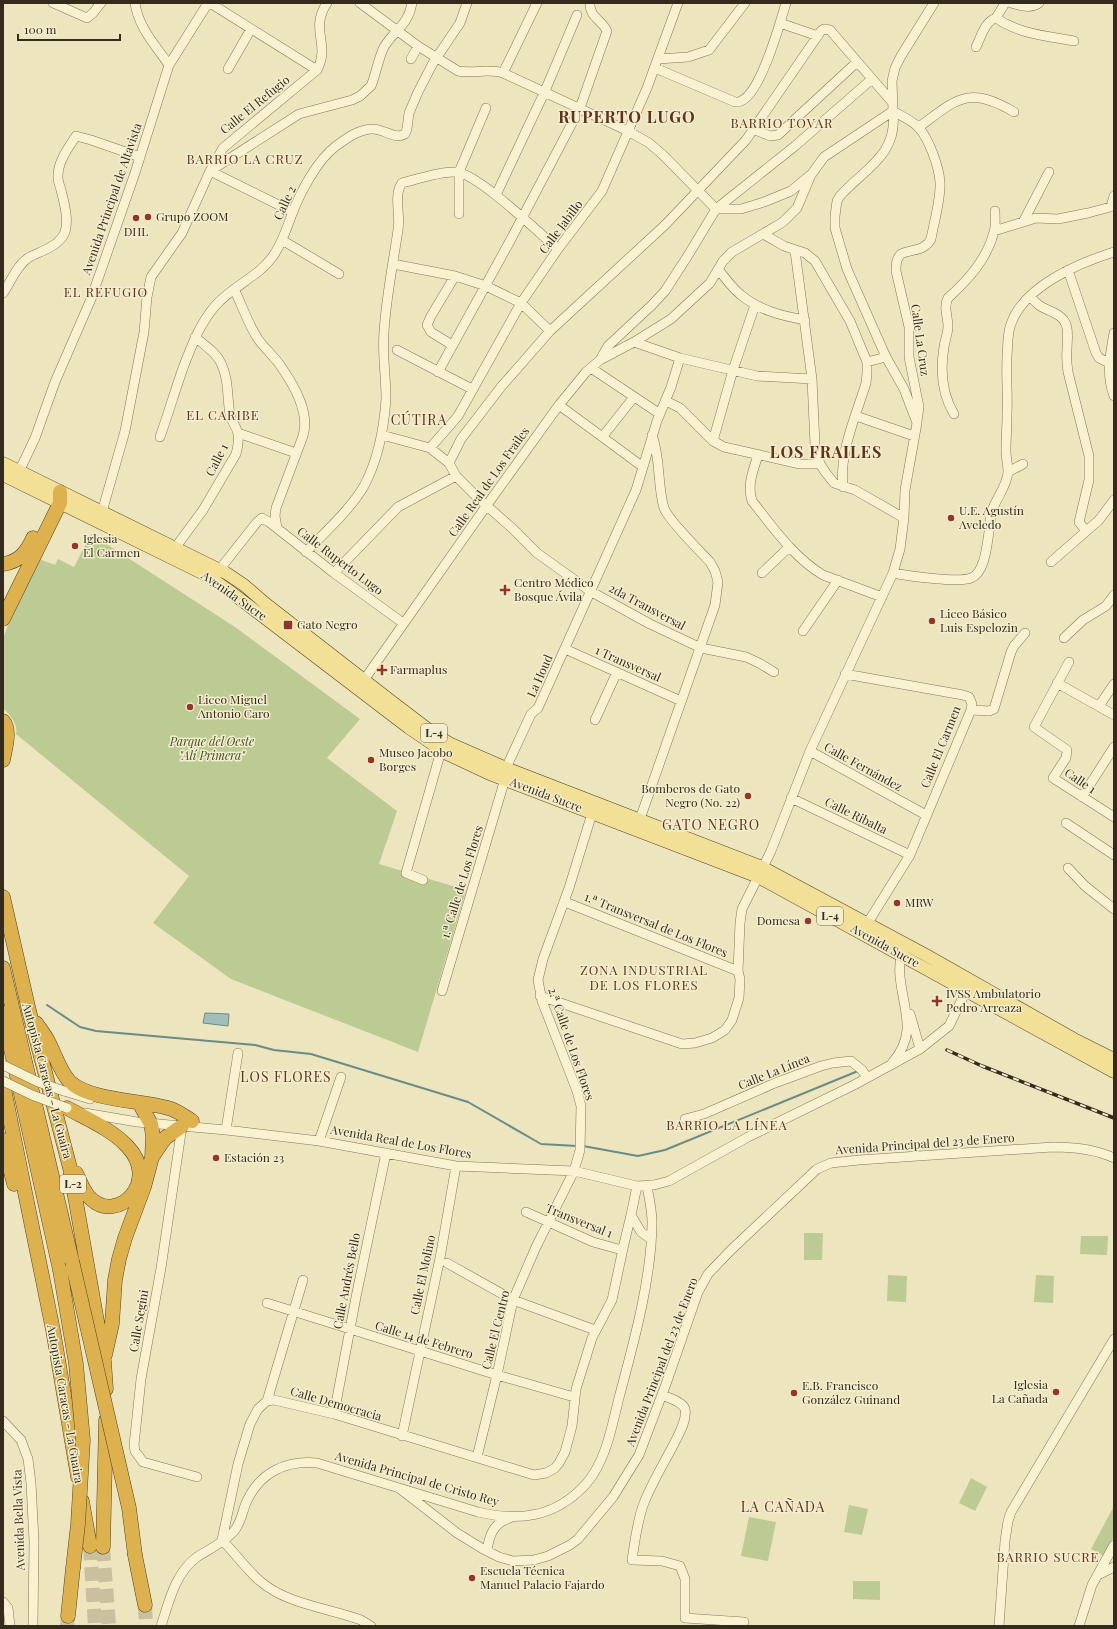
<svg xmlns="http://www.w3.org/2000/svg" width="1117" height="1629" font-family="'Playfair Display',serif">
	<rect width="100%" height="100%" fill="#ede5be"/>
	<path fill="#bcca93" d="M91 534 235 627 360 719 327 758 397 811 379 864 466 890 418 1052 231 979 153 923 189 876 16 734C19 725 9 714 3 708V638L20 595 39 559 55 565 58 559 74 567Z
		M804 1233H823L822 1260H804Z
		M1081 1236H1108L1107 1255 1080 1254Z
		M888 1275 907 1276 906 1302 887 1301Z
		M1036 1275 1054 1276 1053 1303 1034 1302Z
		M971 1478 987 1487 975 1511 959 1503Z
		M849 1505 868 1509 862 1535 844 1532Z
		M1114 1506V1536L1104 1556 1091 1549Z
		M749 1517 776 1522 768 1561 741 1556Z
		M853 1581H880V1600L853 1599Z"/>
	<path fill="#a2beba" stroke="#698c88" d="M205 1013 229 1014 228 1026 203 1023Z"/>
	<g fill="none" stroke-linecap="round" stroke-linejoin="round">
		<path stroke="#698c88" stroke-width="2" d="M47 1005 80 1027 96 1031 255 1045 274 1050 311 1054 468 1102 541 1144 577 1146
			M583 1146 638 1156 665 1150 858 1071"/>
		<path stroke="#c8c09e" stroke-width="14" stroke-dasharray="14 7" stroke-linecap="butt" d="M90 1546 95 1626
			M103 1547 109 1626
			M145 1605 146 1626
			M67 1626 68 1616"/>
		<defs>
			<path id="minor" d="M53 3 87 18 93 13 101 3
				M135 3C138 27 156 46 169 65
				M210 3 317 70
				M360 3 418 46 458 71C473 74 489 68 503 73L628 131 649 143 663 155 716 209H741L764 202 791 191 809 176
				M1011 3C1021 6 1031 9 1039 3
				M996 18C1019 34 1047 36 1074 41
				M780 23 818 36
				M976 47C981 37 985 21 996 18L1005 3
				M411 59 418 46
				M658 59 688 57 709 50 745 3
				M655 68 735 102C736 102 740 102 741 101 761 93 780 23 786 3
				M228 69 251 29
				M503 73 537 3
				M919 127C957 99 968 85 1014 112
				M753 129 770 136 778 135 857 62
				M496 195 545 91 577 15
				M1111 207 1114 196
				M293 212 210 171 299 114 352 100 360 96 371 86C376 74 378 59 384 47 395 29 408 26 412 3
				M459 214V172L486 108
				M1023 222 1049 172
				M994 231 1036 218 1058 219 1088 213 1114 206
				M763 234 784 246 805 253 815 261 850 321 867 362V373L866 383C856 416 839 452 843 487
				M282 240 339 274
				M795 251 812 379 815 445 820 464 826 473 834 483 855 490 904 518
				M393 264 455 276 486 286 521 303 550 331
				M718 269C725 278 732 288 741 295 759 310 782 316 805 320
				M1068 270 1096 353 1099 358 1109 363
				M234 289C242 305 248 324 258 339 265 349 275 357 282 368 295 387 310 413 303 436L276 508 275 516 277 528
				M3 293C11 282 16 266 28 258 40 251 59 247 65 232 69 220 64 202 61 190 60 186 58 182 58 178 57 163 68 148 76 136L91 140 140 157
				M1030 296C1041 310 1045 307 1058 315 1071 323 1067 337 1067 350 1066 357 1067 364 1068 372L1089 456V480L1079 522 1086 531
				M1114 333C1110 354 1106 375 1114 396
				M634 342 680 358 757 376 812 379
				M452 345 431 332 427 325 431 316 455 276
				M397 350 472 389
				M600 360 608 346 652 305 665 291 687 257 716 209 795 146 872 79
				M867 362 886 357
				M591 368 660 414
				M438 372 510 241 580 108 607 31C602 20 589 17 590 3
				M666 401 680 408 713 441 724 447 800 464H820
				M559 405 643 467
				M954 414C942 394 940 371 944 347 945 340 948 333 948 326 948 317 943 307 948 298 968 280 987 259 994 232 996 226 995 218 995 211
				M856 416 914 436
				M917 421 919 407 909 357V327L896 271C896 265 896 259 901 254 912 249 925 251 931 239 934 222 941 199 940 182 939 167 929 139 919 128 912 120 901 116 893 111L892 81 895 68 901 56 934 3
				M238 433 296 453
				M382 435 430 448 449 463
				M603 436 634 397
				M160 437C168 414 175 391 183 368 192 345 199 325 215 306 233 285 260 277 275 253 283 241 287 227 292 214 300 193 317 160 336 146 347 138 359 129 373 129 384 129 395 140 405 134L407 129 409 113 418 92 433 63 460 23 467 3
				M713 441 733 370 755 305
				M430 448 458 416 521 303 558 249 602 191 647 88 678 3
				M758 455C753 471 747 485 752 501 773 527 793 557 823 575L882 597
				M1008 472 1023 464
				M17 476 35 438 55 382 91 299 135 173 169 65 208 3
				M102 512 125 431 144 332 147 297 151 277 182 233 210 171 223 148 317 70C331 44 309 30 327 3
				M175 548 203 510 236 454C238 447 239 442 238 435 238 429 232 422 230 415 227 398 229 379 221 363 216 352 204 345 195 337
				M306 552C325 532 350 510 364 486 378 460 384 428 386 399 386 376 382 354 384 332 386 298 393 264 398 230 401 216 393 195 402 183 418 179 440 171 456 172 477 173 539 233 558 249
				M1051 562 1099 520 1114 500
				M334 573 398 507 456 476
				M762 573 789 547
				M893 573C909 576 958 583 971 578 985 573 987 544 989 532 990 526 990 520 991 514 995 499 1007 487 1008 472 1008 465 1006 458 1006 451 1006 439 1007 427 1007 414 1008 395 1006 376 1007 357 1008 346 1007 334 1011 324 1024 286 1079 263 1114 252
				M216 574 257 522 262 518 269 522 334 573 403 623
				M803 631 838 580
				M1064 638 1083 620 1106 606 1114 595
				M565 649 681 701
				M1069 662 1034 727 1067 750 1066 758 1053 778 1114 817
				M774 672 759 663 746 657 701 648 650 624 590 591 537 553 512 528 479 499 456 476 449 463 461 439 501 387 550 331 665 225 746 140 821 31 824 29 830 30 892 102
				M845 674 963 695 969 697 972 704 971 710 910 855 867 924
				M364 680 487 505 559 405 586 372 600 360 634 342 671 319 710 283 723 261 732 252 783 222 797 208 811 175 824 157 893 111C898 156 865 168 840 196L837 201 835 216V228L847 269 886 357 904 389 917 423 905 490 904 518 900 549 893 573 810 751 771 851 742 909 740 923 738 971 740 979 739 998 732 1020 725 1030 712 1038 695 1043 682 1044 540 996
				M1057 683 1114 715
				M1099 706 1114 684
				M971 710 989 711 994 709 1011 652 1014 646 1025 633
				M595 720 617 672
				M810 751 926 815
				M506 768 531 714 538 708 636 490 657 421 671 387 680 358
				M1082 797 1114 747
				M791 798 910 855
				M640 819 715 605 718 582 715 571 710 562C700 551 668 520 664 508 657 484 661 459 652 435
				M1066 823 1114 855
				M1068 868 1085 886 1114 909
				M423 880 406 873 441 751
				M565 902 738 971
				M442 991 505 779
				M910 1014 920 1049
				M892 1063C900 1054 906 1042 907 1030 909 1007 892 971 904 951
				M64 1091 90 1099
				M85 1113 137 1122 226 1130 319 1141 456 1166 574 1171 637 1186 654 1185 669 1181 748 1137 854 1085 920 1049 949 1026 966 991
				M685 1119 704 1114 775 1083 821 1066 833 1063 851 1061 862 1070 867 1078
				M182 1126 161 1268 141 1379 134 1445 135 1451 143 1462 197 1477
				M226 1130 238 1053
				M319 1141 341 1077
				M637 1186 631 1215 641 1232 651 1239
				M526 1212 593 1242 622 1250
				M447 1263 513 1300 595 1330
				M267 1303 497 1375 574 1397
				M662 1395C668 1398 682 1401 685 1409 687 1418 681 1430 677 1438 666 1460 653 1480 644 1503 637 1521 635 1541 632 1560L662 1561 680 1566 685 1579V1618L744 1622
				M267 1401 303 1280
				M334 1414 356 1297 386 1153
				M3 1421 21 1440 28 1459 31 1483 34 1541 33 1626
				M402 1436 440 1258 456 1166
				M477 1457 497 1375 513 1300 536 1247 574 1171 580 1150 581 1106 577 1091 542 1001 538 980 543 959 569 888 594 807
				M399 1488 457 1533 483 1549 499 1557 513 1561 534 1560 548 1556 570 1545 578 1539 613 1497 639 1455 666 1384 698 1292 708 1274 731 1250 817 1169 831 1163 859 1160 1053 1147C1073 1147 1095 1149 1114 1158
				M487 1551C489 1536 493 1523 510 1518
				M1100 1574 1114 1567
				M3 1602 8 1608 10 1626
				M161 1626C169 1602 175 1573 197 1557 208 1550 226 1541 234 1531 241 1523 242 1513 246 1503 259 1473 285 1460 317 1463L478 1512C520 1522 556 1517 586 1484 607 1460 612 1424 620 1394 634 1342 652 1276 652 1222 652 1210 649 1198 647 1186
				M371 1626 361 1620C328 1608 286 1604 260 1581 246 1569 235 1553 222 1540L238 1464 250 1424 258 1409 267 1401 274 1400 334 1414 534 1475 546 1473 555 1468 559 1463 565 1452 572 1426 576 1389 592 1338 612 1300 624 1244 631 1215
				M999 1626 1005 1541 1008 1521 1011 1512 1114 1339
				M1079 1626 1092 1585 1114 1545"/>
			<path id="major" d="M3 463 226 573 244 585 266 604 391 701 433 733 451 744 506 768 762 867 926 955 1074 1039 1114 1059
				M3 475 208 576 232 593 409 728 447 754 492 775 758 877 1114 1072"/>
			<path id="highway" d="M3 564C19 562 27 552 33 538
				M3 619 60 503V492
				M3 721C11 730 5 749 3 760
				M3 897 29 1011 70 1168 104 1361 106 1389
				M3 968 72 1261
				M3 1013 60 1270
				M36 1023C40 1029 45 1035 48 1041 55 1054 60 1072 70 1082 91 1101 141 1100 168 1108 177 1110 184 1116 192 1121
				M3 1084 53 1330 78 1477
				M67 1108C87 1119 111 1129 127 1146 161 1181 118 1224 91 1199 84 1193 80 1181 76 1173
				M3 1140 14 1184
				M152 1157 165 1138 182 1126
				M105 1355 112 1324 115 1280 119 1259 125 1238 144 1187 152 1157 153 1136 151 1124 142 1108
				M82 1501 90 1546
				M103 1547 106 1420
				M135 1555 145 1605
				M68 1616 73 1568"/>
		</defs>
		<use href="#minor" stroke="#857657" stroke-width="10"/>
		<use href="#major" stroke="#52432c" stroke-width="13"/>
		<use href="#highway" stroke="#52432c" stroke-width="15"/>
		<use href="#minor" stroke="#f8f2d1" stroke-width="9"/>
		<use href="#major" stroke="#f1e095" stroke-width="12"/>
		<use href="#highway" stroke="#ddb14e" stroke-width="14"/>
		<defs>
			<path id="rail" d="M947 1050 982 1066 1114 1118"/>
		</defs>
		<use href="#rail" stroke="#342b1c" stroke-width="3.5"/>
		<use href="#rail" stroke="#f4eece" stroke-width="2" stroke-dasharray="6" stroke-linecap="butt"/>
		<defs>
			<path id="minor-bridge" d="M3 1065 38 1082 64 1091
				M3 1081 32 1095 67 1108"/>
			<path id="highway-bridge" d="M72 1261 129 1508 135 1555
				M60 1270 76 1364 83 1440 78 1524 73 1568"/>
		</defs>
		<use href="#minor-bridge" stroke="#857657" stroke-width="10" stroke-linecap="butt"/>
		<use href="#highway-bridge" stroke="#52432c" stroke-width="15" stroke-linecap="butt"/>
		<use href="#minor-bridge" stroke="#f8f2d1" stroke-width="9"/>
		<use href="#highway-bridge" stroke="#ddb14e" stroke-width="14"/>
	</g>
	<g fill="#933628" stroke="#f4eece" stroke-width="1.5">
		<circle cx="148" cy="217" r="4"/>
		<circle cx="136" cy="218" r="4"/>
		<circle cx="951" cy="518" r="4"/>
		<circle cx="75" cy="546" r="4"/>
		<path d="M503 584h4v4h4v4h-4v4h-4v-4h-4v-4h4z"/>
		<circle cx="932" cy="621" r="4"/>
		<rect x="283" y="620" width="10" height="10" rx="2"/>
		<path d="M380 664h4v4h4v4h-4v4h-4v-4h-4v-4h4z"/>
		<circle cx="190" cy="707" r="4"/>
		<circle cx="371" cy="760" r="4"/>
		<circle cx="748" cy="796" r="4"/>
		<circle cx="897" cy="903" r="4"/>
		<circle cx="808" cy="921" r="4"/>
		<path d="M935 995h4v4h4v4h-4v4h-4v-4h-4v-4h4z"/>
		<circle cx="216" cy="1158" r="4"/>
		<circle cx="1056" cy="1392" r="4"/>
		<circle cx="794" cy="1393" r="4"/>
		<circle cx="472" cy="1578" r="4"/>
	</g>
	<g text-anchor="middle" stroke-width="3" stroke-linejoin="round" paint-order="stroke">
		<g fill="#f4eece" stroke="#6e6651" stroke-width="1">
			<rect x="421" y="724" width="26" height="18" rx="3"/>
			<rect x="817" y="907" width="26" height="18" rx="3"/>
			<rect x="60" y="1175" width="26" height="18" rx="3"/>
		</g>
		<g font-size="11" font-weight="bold" fill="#342b1c">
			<text x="434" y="737">L-4</text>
			<text x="830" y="920">L-4</text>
			<text x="73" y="1188">L-2</text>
		</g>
		<g font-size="12" fill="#342b1c" stroke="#f4eece">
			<text transform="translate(255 105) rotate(-39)" y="4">Calle El Refugio</text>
			<text transform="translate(112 199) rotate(-71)" y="4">Avenida Principal de Altavista</text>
			<text transform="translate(285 203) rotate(-65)" y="4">Calle 2</text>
			<text transform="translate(561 227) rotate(-53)" y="4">Calle Jabillo</text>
			<text transform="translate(920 340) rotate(82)" y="4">Calle La Cruz</text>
			<text transform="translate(217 460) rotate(-63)" y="4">Calle 1</text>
			<text transform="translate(489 482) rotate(-55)" y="4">Calle Real de Los Frailes</text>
			<text transform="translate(340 561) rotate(37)" y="4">Calle Ruperto Lugo</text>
			<text transform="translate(234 596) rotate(35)" y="4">Avenida Sucre</text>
			<text transform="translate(647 607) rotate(28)" y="4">2da Transversal</text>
			<text transform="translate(628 664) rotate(24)" y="4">1 Transversal</text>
			<text transform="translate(540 676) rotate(-66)" y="4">La Houd</text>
			<text transform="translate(941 747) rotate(-68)" y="4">Calle El Carmen</text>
			<text transform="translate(863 767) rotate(29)" y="4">Calle Fernández</text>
			<text transform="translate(1080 781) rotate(34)" y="4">Calle 1</text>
			<text transform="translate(546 795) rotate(21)" y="4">Avenida Sucre</text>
			<text transform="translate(856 816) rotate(26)" y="4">Calle Ribalta</text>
			<text transform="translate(462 882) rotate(-73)" y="4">1.ª Calle de Los Flores</text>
			<text transform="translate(656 925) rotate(22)" y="4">1.ª Transversal de Los Flores</text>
			<text transform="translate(885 946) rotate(29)" y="4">Avenida Sucre</text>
			<text transform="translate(571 1044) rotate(71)" y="4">2.ª Calle de Los Flores</text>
			<text transform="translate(774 1072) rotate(-22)" y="4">Calle La Línea</text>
			<text transform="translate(47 1081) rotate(75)" y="4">Autopista Caracas - La Guaira</text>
			<text transform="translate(401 1142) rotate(10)" y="4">Avenida Real de Los Flores</text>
			<text transform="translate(925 1144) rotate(-4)" y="4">Avenida Principal del 23 de Enero</text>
			<text transform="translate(579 1221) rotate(22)" y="4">Transversal 1</text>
			<text transform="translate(423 1275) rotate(-78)" y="4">Calle El Molino</text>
			<text transform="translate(347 1281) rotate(-79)" y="4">Calle Andrés Bello</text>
			<text transform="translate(139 1321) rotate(-80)" y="4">Calle Segini</text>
			<text transform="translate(496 1330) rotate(-76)" y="4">Calle El Centro</text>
			<text transform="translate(424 1340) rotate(17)" y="4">Calle 14 de Febrero</text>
			<text transform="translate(662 1362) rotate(-69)" y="4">Avenida Principal del 23 de Enero</text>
			<text transform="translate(65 1404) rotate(80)" y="4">Autopista Caracas - La Guaira</text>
			<text transform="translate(336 1404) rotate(16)" y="4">Calle Democracia</text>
			<text transform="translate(417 1479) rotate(16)" y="4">Avenida Principal de Cristo Rey</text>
			<text transform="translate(19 1520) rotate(-92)" y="4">Avenida Bella Vista</text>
		</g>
		<g font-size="12" fill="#342b1c" stroke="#f4eece" text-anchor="start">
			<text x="156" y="221">Grupo ZOOM</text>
			<text x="136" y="236" text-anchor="middle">DHL</text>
			<text x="959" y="515">U.E. Agustín<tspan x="959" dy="14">Aveledo</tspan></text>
			<text x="83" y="543">Iglesia<tspan x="83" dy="14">El Carmen</tspan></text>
			<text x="514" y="587">Centro Médico<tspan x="514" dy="14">Bosque Ávila</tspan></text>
			<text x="940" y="618">Liceo Básico<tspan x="940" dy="14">Luis Espelozin</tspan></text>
			<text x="297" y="629">Gato Negro</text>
			<text x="390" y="674">Farmaplus</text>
			<text x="198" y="704">Liceo Miguel<tspan x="198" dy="14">Antonio Caro</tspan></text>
			<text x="379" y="757">Museo Jacobo<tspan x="379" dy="14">Borges</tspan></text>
			<text x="740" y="793" text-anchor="end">Bomberos de Gato<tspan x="740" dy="14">Negro (No. 22)</tspan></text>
			<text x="905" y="907">MRW</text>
			<text x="800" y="925" text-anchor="end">Domesa</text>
			<text x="946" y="998">IVSS Ambulatorio<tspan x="946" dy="14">Pedro Arreaza</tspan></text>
			<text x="224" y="1162">Estación 23</text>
			<text x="1048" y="1389" text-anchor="end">Iglesia<tspan x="1048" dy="14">La Cañada</tspan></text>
			<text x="802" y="1390">E.B. Francisco<tspan x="802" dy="14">González Guinand</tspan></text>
			<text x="480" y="1575">Escuela Técnica<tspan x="480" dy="14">Manuel Palacio Fajardo</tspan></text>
		</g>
		<g font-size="12" font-style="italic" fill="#3f5023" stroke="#f4eece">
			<text x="212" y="746">Parque del Oeste<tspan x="212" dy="14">"Alí Primera"</tspan></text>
		</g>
		<g font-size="13" letter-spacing="1" fill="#60331c" stroke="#f4eece">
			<text x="782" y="128">BARRIO TOVAR</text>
			<text x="245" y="164">BARRIO LA CRUZ</text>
			<text x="106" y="297">EL REFUGIO</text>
			<text x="223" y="420">EL CARIBE</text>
			<text x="644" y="975">ZONA INDUSTRIAL<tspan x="644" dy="15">DE LOS FLORES</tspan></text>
			<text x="727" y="1130">BARRIO LA LÍNEA</text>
			<text x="1048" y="1562">BARRIO SUCRE</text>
		</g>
		<g font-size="14" letter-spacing="1" fill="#60331c" stroke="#f4eece">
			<text x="419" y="425">CÚTIRA</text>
			<text x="711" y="830">GATO NEGRO</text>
			<text x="286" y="1082">LOS FLORES</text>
			<text x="783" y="1512">LA CAÑADA</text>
		</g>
		<g font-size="16" font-weight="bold" letter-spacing="1" fill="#60331c" stroke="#f4eece">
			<text x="627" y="123">RUPERTO LUGO</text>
			<text x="826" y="458">LOS FRAILES</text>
		</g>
	</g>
	<rect width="1117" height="1629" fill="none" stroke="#342b1c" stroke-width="8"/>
	<path d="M18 34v6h102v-6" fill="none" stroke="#342b1c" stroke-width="2"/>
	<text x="24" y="34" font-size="12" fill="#342b1c" stroke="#f4eece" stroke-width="3" paint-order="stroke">100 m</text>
</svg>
